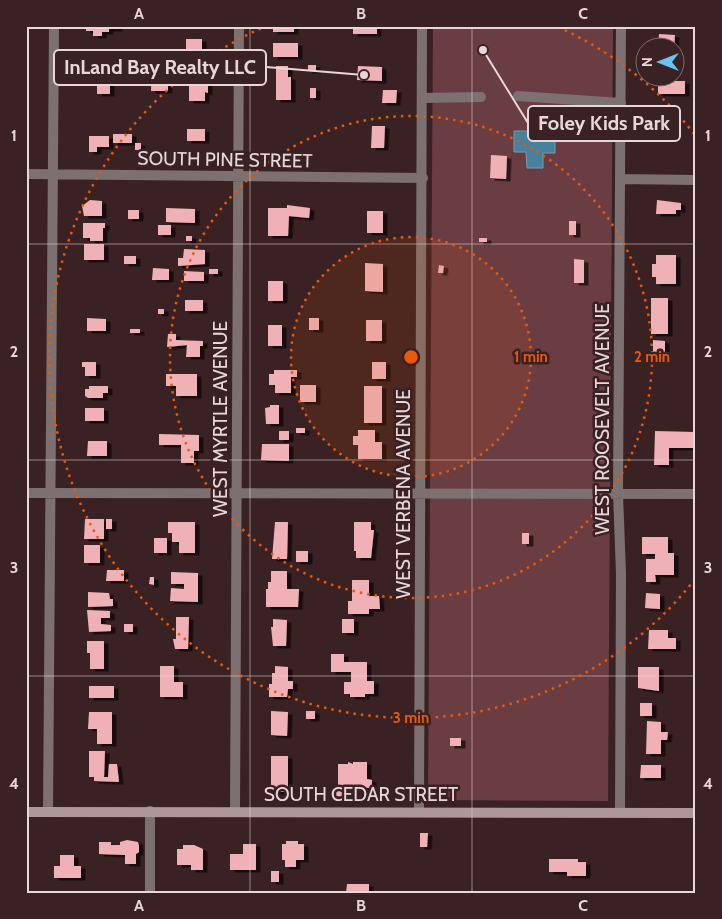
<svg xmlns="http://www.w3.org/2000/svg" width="722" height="919" font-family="Cabin,sans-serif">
	<defs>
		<filter id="shadow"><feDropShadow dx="4.5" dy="2.5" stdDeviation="0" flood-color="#0009"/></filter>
	</defs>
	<rect width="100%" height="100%" fill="#3a2123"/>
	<path fill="#6a3d42" d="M433 26H613L608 801 428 800Z"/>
	<path fill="#47819d" stroke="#779baf" d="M514 131H555V153H543V168H527L526 152H514Z"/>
	<path fill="#f0b1b6" filter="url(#shadow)" d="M86 26H118V29H109V32H102V36H93V31H86Z
		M273 26H294V32H273Z
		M353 26H377V34H353Z
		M659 34 675 35 674 48 658 47Z
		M186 39H202V56H186Z
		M273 43H298V57H273Z
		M97 65 110 66V94H97V83H93V73H97Z
		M308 65H316V71H308Z
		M276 66H288V77H291V100H276Z
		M358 66 382 67V81L357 80Z
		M152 68H168V91H151Z
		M189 68H205V79H208V93L205 92V101H189Z
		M658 81H685V94H658Z
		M310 88H316V98H310Z
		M383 90H397L396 103H382Z
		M372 126H385L384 148H371Z
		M187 129H205V141H187Z
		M113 134H132V143H113Z
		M89 136H109V147H97V152H89Z
		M135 143H141V150H135Z
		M491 155 507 156 506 179 490 178Z
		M90 200 102 201V216H84L82 206Z
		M657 200 681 203V210H676V214H656Z
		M287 205 310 208 309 218 289 216 288 236H268V208H287Z
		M166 208 195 209V223L166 222Z
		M128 210H139V219H128Z
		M367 211H383V233H367Z
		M569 221H576V235H569Z
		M83 223H105V228H103V241H90V238H83Z
		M158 225H171V235H158Z
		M186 236H192V241H186Z
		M479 238H487V242H479Z
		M84 244H104V260H84Z
		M184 249 205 250V264L178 266V258H183Z
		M656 255H676V284H656V277H652V264H656Z
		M124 256H136V264H124Z
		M574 259 584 260V283H574Z
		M365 263 383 264V292L365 291Z
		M439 265 444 266 443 273H438Z
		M153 268 169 269V280H152Z
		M209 269H218V274H209Z
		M184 271 204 272V281H184Z
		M268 281H283V301H268Z
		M651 298H668V334H651Z
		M185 300H203V311H185Z
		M158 309H164V314H158Z
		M87 318 106 319V331H87Z
		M309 318H319V330H309Z
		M366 320H382V341H366Z
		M268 325H282V346H268Z
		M130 329H140V333H130Z
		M168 334H176V340L203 341V346H200V357H186L187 345 167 347Z
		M653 340 665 341V356H653Z
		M82 362H96V376H85V367H82Z
		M372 362H386V379H372Z
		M274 370H297V377H291V393H275V385H269V374H274Z
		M166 374H197V396H176V386H166Z
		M300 385H316V402H300Z
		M89 386H108V393H103V398H88L85 396V389H89Z
		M364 386H382V423H364Z
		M270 405H279V424H266L265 408 270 407Z
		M85 408H104V421H85Z
		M296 428H305V433H296Z
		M358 430H375V442H382V459H358V445H353V436H358Z
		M279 431H289V440H279Z
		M655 431 695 432V448H669V465H654Z
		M159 434 199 435V451H194V463H181V445H159Z
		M88 441H107V456H87Z
		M262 444H289V461L261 460Z
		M85 519H104V539H84Z
		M106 519H112V529H106Z
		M168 522H195V553H179V542H172V533H168Z
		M275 522H288L287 559H272Z
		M354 522H371V530H374L371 558H356V551H354Z
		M522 533H529V544H522Z
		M642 537H668V553H674V575H655L656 582H646V559H655V554H642Z
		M154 538H167V553H154Z
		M84 545H100V563H84Z
		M296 551H308V562H296Z
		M107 570H124V581H106Z
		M271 571H287V589H299L298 607H266V589H268V582H271Z
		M171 572 198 573V602L170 601 171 588 184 589V584H171Z
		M150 577H154V585L149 584Z
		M352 580H369V596H379L380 609H369V614H348V601H352Z
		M88 592 109 593 110 599H113V606L88 607Z
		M646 593 660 594V609L645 608Z
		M87 610 110 611V618H101V624L111 625V631L89 632Z
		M176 617H189L188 649H175L173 639H176Z
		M273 619 287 620 286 646H273L271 627H273Z
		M342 619H354V633H342Z
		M124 624H133V632H124Z
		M649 630H668V638H676V649H648Z
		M87 641H104V669H90V653H87Z
		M331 654H344V662H367V681H374V694H365V697H350V694H344V682H351V672H331Z
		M160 666H174V682H183V697H160Z
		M275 666 288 667V681H293V689H288L287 697H269V684H272V673H275Z
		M638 667H659V691L638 688Z
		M89 686H114V698H89Z
		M640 703H652V716H640Z
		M271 711 288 712 287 736 271 735Z
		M306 711H315V719H306Z
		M89 712H112V744H97V729H88Z
		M647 721 661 722V732H668L667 740H661V754H646Z
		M450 738H461V746H450Z
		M89 751H105L104 777H108L109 764H117L119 782 94 781V777H89Z
		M271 756H288V792H271Z
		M348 762 353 764V762H367V779L372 780V788H338V764H348Z
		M641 765H661V778H640Z
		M336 791H344V797L336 796Z
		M420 833H428L427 847H420Z
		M127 840 138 842 139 846V852L136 854V864H125V855L99 854V842H111V845H120V842Z
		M286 841H298V844H304V860H296V867H285V860H282V844H286Z
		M243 844H256V870H230V854H243Z
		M183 845H194L203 849V870H191V865H177V849H183Z
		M60 855H74V866H81V878H54V866H60Z
		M549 859H578V862H586V876H567V872H549Z
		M271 871H279V882H271Z
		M347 884H369V893H346Z"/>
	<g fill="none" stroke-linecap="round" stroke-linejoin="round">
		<path stroke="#7d7070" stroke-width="10" d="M518 96 621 103
			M423 98 481 97
			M26 174 423 178
			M620 179 696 180
			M26 493 696 494
			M48 812 54 26
			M235 812 239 26
			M419 812 422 26
			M620 812 621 574 618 493 621 26
			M150 893V811"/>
		<path stroke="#ad9799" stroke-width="10" d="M26 812 696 813"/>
	</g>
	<path fill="none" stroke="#e8d7d8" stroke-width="1" stroke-opacity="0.55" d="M250 26V893M472 26V893M26 244H696M26 460H696M26 676H696"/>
	<circle cx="411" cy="357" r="120" fill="#e8590c" fill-opacity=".12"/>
	<g fill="none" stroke="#e8590c" stroke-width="2.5" stroke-dasharray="2.5 5">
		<circle cx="411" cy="357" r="120"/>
		<circle cx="411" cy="357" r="241"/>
		<path d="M695 579A361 361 0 1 1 264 27M558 27A361 361 0 0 1 695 135"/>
	</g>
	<g text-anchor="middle" stroke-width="5" stroke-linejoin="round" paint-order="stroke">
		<g font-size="19" fill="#e8d7d8" stroke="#3a2123">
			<text transform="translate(225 159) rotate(1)" y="7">SOUTH PINE STREET</text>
			<text transform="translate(220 419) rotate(-90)" y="7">WEST MYRTLE AVENUE</text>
			<text transform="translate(602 419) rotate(-90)" y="7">WEST ROOSEVELT AVENUE</text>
			<text transform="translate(403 494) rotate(-90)" y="7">WEST VERBENA AVENUE</text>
			<text x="361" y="801">SOUTH CEDAR STREET</text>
		</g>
	</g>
	<circle cx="411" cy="357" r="8" fill="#e8590c" stroke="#3a2123" stroke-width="2.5"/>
	<g font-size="15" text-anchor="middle" font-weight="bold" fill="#e8590c" stroke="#3a2123" stroke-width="5" stroke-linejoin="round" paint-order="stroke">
		<text x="531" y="362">1 min</text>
		<text x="652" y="362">2 min</text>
		<text x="411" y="723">3 min</text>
	</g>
	<path fill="none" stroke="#e8d7d8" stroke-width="2" d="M364 75L266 67M483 50L528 123"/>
	<g fill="#e8d7d8" stroke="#3a2123" stroke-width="2">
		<circle cx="364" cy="75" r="5"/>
		<circle cx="483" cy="50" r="5"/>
	</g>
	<g fill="#3a2123" stroke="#e8d7d8" stroke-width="2">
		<rect x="54" y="50" width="212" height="35" rx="5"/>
		<rect x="528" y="106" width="152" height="35" rx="5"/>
	</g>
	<g font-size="20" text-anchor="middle" font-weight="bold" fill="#e8d7d8">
		<text x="160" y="74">InLand Bay Realty LLC</text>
		<text x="604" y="130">Foley Kids Park</text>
	</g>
	<rect width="722" height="919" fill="none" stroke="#3a2123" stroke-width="55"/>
	<g transform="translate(660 62) rotate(270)"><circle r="24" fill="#3a2123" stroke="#806a6b"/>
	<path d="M0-4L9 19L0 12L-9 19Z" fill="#68c4f0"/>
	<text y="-8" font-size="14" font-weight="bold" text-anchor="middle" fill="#e8d7d8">N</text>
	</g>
	<rect x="28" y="28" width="666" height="864" fill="none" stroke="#e8d7d8" stroke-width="2"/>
	<g font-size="16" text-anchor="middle" font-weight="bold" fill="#e8d7d8">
		<text x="139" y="19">A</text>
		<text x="361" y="19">B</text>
		<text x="583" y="19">C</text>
		<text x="14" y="141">1</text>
		<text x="708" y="141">1</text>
		<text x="14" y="357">2</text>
		<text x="708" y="357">2</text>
		<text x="14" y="573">3</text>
		<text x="708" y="573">3</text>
		<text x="14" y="789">4</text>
		<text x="708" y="789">4</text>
		<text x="139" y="911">A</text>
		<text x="361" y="911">B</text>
		<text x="583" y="911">C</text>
	</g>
</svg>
